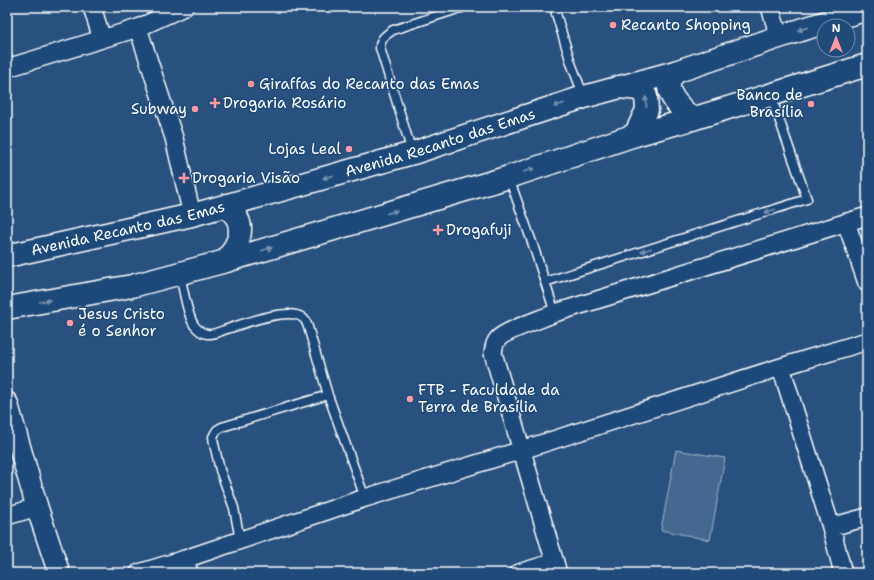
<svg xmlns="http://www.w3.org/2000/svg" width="874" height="580" font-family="'Shantell Sans',sans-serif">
	<rect width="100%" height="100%" fill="#28517f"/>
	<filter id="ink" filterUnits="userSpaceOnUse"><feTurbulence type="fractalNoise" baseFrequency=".025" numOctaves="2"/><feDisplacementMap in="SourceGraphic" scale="8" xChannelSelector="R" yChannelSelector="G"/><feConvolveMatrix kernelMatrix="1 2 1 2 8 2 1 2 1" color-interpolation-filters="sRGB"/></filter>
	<g filter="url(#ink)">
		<path fill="#446890" stroke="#a2b4c8" d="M676 450 725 458 710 540 661 530Z"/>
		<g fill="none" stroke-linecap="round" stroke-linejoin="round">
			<defs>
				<path id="service" d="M554 7 571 63 584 97
					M412 152 380 48C380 38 386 35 393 30L464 7
					M509 178 533 245 555 313
					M180 275C184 290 186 312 194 325 197 329 202 333 207 334 213 335 221 331 227 329 243 324 291 305 304 319 306 321 307 324 308 327L328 395 365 498
					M545 282 807 199 771 96
					M240 540 234 508 220 470 214 444 213 437 215 433 217 430 222 427 328 395"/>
				<path id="minor" d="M92 7 102 39
					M770 7 779 37
					M138 28 174 138 192 215
					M7 68 138 28 184 7
					M846 222 867 283
					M781 367 831 527 843 573
					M7 516 37 507
					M831 527 867 517
					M185 559 189 573
					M139 573 185 559 365 498 522 450 781 367 867 341
					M519 573 555 562
					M558 573 493 353C494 348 494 343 498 339 504 331 544 318 555 313L867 216"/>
				<path id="tertiary" d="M7 403 37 507 59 573"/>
				<g id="secondary">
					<path d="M675 72C673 75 670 79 669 83 667 97 683 110 692 119"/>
					<path d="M619 87 639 89 646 96 647 110 635 135"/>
					<path id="s1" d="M7 256 192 215 413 153 584 97 675 72 779 37 867 9"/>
					<path d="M226 261C235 248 247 231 235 215 233 212 229 209 226 206"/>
					<path d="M7 308 132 286 226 261 509 177 635 135 692 119 867 65"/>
				</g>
			</defs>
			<use href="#service" stroke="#fff" stroke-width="11"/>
			<use href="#minor" stroke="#fff" stroke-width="20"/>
			<use href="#tertiary" stroke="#fff" stroke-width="24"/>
			<use href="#secondary" stroke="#fff" stroke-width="25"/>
			<use href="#service" stroke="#1f4a7a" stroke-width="8"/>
			<use href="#minor" stroke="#1f4a7a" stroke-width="17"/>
			<use href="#tertiary" stroke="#1f4a7a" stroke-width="21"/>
			<use href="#secondary" stroke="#1f4a7a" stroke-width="22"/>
		</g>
		<defs><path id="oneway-solid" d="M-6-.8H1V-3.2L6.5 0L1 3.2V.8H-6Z"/></defs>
		<g fill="#7992af">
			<use href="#oneway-solid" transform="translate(803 29) rotate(163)"/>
			<use href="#oneway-solid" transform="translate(646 102) rotate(-95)"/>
			<use href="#oneway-solid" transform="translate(559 105) rotate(162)"/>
			<use href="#oneway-solid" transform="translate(529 170) rotate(-19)"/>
			<use href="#oneway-solid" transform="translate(328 177) rotate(164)"/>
			<use href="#oneway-solid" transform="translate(770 211) rotate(163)"/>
			<use href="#oneway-solid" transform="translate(392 212) rotate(-16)"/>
			<use href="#oneway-solid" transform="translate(267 249) rotate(-16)"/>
			<use href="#oneway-solid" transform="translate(646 250) rotate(163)"/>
			<use href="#oneway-solid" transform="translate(45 301) rotate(-10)"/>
		</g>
	</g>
	<g fill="#ff9aa2" stroke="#1f4a7a" stroke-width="1.5">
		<circle cx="613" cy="25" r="4"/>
		<circle cx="251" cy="84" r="4"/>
		<path d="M213 97h4v4h4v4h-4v4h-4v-4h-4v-4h4z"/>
		<circle cx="811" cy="104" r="4"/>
		<circle cx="195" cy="109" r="4"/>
		<circle cx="349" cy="149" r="4"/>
		<path d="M182 172h4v4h4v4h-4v4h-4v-4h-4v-4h4z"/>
		<path d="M436 224h4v4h4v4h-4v4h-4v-4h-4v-4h4z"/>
		<circle cx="70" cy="323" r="4"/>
		<circle cx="410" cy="399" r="4"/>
	</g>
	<g text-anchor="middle" stroke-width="3" stroke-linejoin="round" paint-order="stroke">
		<g font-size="15" fill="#fff" stroke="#1f4a7a" text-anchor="start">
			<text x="621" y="30">Recanto Shopping</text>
			<text x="259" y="89">Giraffas do Recanto das Emas</text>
			<text x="803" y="100" text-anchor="end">Banco de<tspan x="803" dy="17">Brasília</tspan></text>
			<text x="223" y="108">Drogaria Rosário</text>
			<text x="187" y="114" text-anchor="end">Subway</text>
			<text x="341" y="154" text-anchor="end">Lojas Leal</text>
			<text x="192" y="183">Drogaria Visão</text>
			<text x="446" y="235">Drogafuji</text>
			<text x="78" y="319">Jesus Cristo<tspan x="78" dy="17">é o Senhor</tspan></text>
			<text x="418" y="395">FTB - Faculdade da<tspan x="418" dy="17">Terra de Brasília</tspan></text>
		</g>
		<g font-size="15" fill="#fff" stroke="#1f4a7a">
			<text dy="5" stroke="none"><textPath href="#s1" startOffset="448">Avenida Recanto das Emas</textPath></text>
			<text dy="5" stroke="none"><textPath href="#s1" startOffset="124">Avenida Recanto das Emas</textPath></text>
		</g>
	</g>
	<rect width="874" height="580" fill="none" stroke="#1f4a7a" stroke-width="24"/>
	<rect x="12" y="12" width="850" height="556" fill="none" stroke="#fff" stroke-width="1.5" filter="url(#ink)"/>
	<g transform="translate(836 38)"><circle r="19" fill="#1f4a7a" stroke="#7992af"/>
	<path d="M0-3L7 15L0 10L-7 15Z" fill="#ff9aa2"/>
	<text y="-6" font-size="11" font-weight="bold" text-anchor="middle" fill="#ffffff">N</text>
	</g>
</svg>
